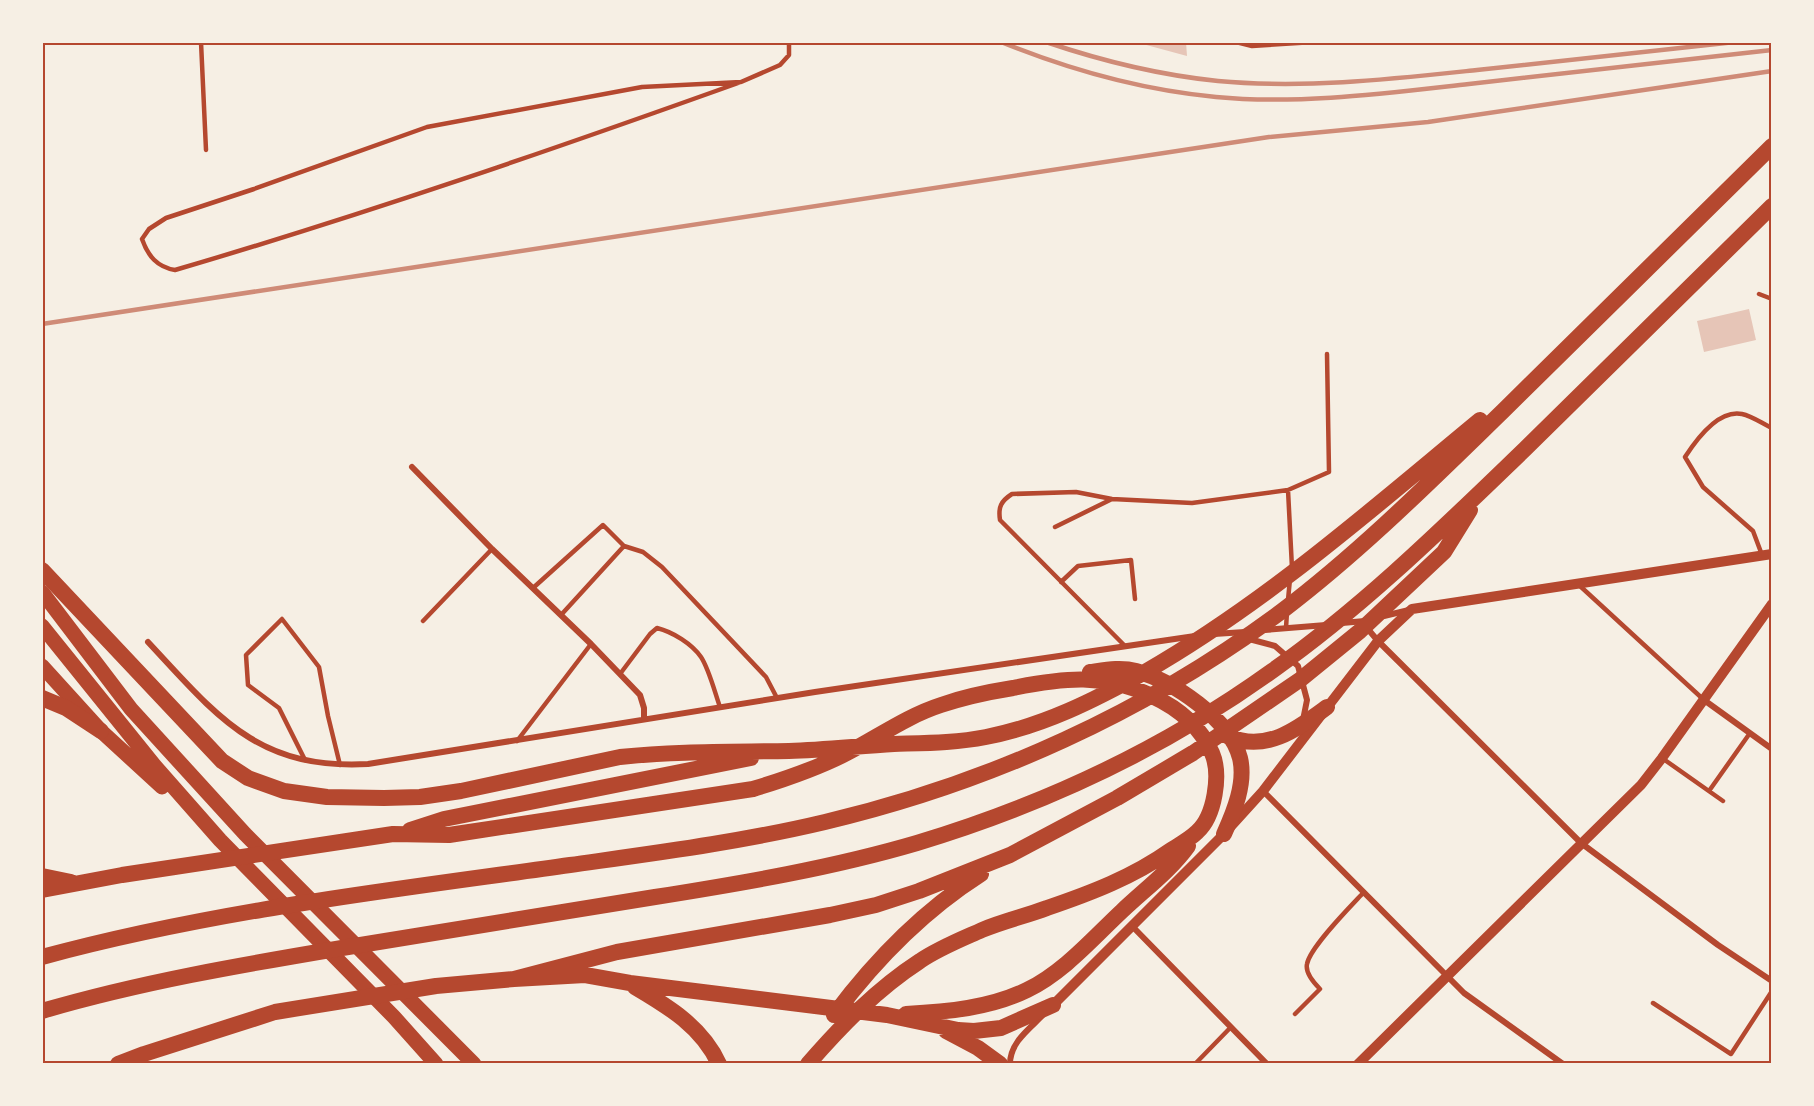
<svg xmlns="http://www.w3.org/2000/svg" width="1814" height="1106" font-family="'DM Sans',sans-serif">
	<rect width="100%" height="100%" fill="#f6efe4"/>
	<path fill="#e6c5b7" d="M1139 42H1186L1187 56 1139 43Z
		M1749 309 1756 340 1704 352 1697 321Z"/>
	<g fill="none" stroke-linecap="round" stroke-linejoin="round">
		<path stroke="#b5482f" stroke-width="4.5" d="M201 42 206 150
			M1236 42 1252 46 1314 42
			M741 82 642 87 427 127 254 189 166 218 149 229 142 239C148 256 157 267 175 270 366 214 554 149 741 82L780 65 789 55V42
			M1759 294 1772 299
			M1288 490 1329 472 1327 354
			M1055 527 1112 499
			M624 546 643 552 662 567 766 677 777 698
			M1762 555 1753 531 1703 487 1685 457C1696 440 1718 409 1742 414 1752 416 1763 424 1772 428
			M1061 582 1078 566 1131 560 1135 599
			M1580 586 1704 700
			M533 588 603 525 624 546 561 615
			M1288 600 1290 579
			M423 621 492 549
			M1286 628 1287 612
			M1125 646 1000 520C998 507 1001 501 1012 494L1076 492 1112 499 1192 503 1288 490 1292 568
			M620 674 650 634 657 628C673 632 692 644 701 657 709 669 715 693 720 707
			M517 741 591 644
			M1662 758 1723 801
			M305 760 279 708 248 685 246 655 282 619 319 667 328 716 340 765
			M1709 791 1750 733
			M1653 1003 1731 1054 1772 991
			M1295 1014 1320 989C1314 983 1305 973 1307 964 1310 947 1351 906 1364 892
			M1195 1064 1231 1027"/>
		<path stroke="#b5482f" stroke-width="6" d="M412 467 492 549 591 644 640 695 644 708V719
			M1384 616 1409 610
			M1342 623 1365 621
			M1367 628 1378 641 1581 843 1718 945 1772 981
			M1265 630 1326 625
			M1214 634 1245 632
			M1249 639 1275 646 1298 666 1307 700 1303 720
			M148 642C217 716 257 770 368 764L815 692 1195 636
			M1704 700 1772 749
			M1263 791 1464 993 1563 1064
			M1132 926 1267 1064
			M1010 1064C1010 1043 1028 1030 1042 1016"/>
		<path stroke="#b5482f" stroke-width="10" d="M1053 1005 1224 834 1263 791 1378 641 1412 609 1772 554
			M1358 1064 1641 785 1662 758 1772 604"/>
		<path stroke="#b5482f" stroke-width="15" d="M42 592 131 709 245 834 474 1064
			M42 626 154 765 220 840 394 1017 436 1064
			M42 666 101 731 162 787"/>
		<path stroke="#b5482f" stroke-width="16" d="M42 570 222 761 248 778 284 791 327 797 384 798 420 797 461 791 620 757C676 751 732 752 789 751 824 750 859 746 894 744 925 743 955 743 986 737 1043 726 1095 700 1145 672 1267 602 1372 509 1480 420
			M1090 672C1105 670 1121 667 1136 671 1173 681 1230 719 1240 758 1246 783 1234 812 1224 834
			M42 698 66 708 101 731
			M1229 737C1268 752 1297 729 1327 707
			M410 830 444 819 751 758
			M42 876 71 882
			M42 890 122 875 393 834 449 835 753 789C786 779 816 769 847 753 878 737 907 716 941 705 964 697 988 692 1013 688 1064 678 1103 673 1152 696 1178 708 1200 726 1212 753 1221 774 1215 816 1197 832 1190 839 1179 845 1171 850 1133 877 1091 893 1047 908 1026 916 1003 921 982 930 962 939 939 948 920 961 877 989 842 1025 808 1064
			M42 957C215 910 393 890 570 865 655 853 741 842 825 822 990 783 1146 712 1282 611 1361 551 1432 480 1503 411 1593 323 1682 234 1772 146
			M514 979 617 952 830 915 876 905 919 891 1010 855 1117 798 1193 753 1301 679 1360 631 1444 552 1470 510
			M635 987C669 1007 702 1027 719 1064
			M42 1011C141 982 241 965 342 948 447 931 551 914 655 897 743 883 832 868 917 843 1043 805 1165 748 1272 671 1364 606 1444 527 1525 449 1608 368 1690 287 1772 206
			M906 1014C947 1012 990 1008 1027 990 1064 972 1093 938 1122 911 1144 890 1170 871 1188 846
			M834 1015C875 960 923 911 981 874
			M946 1031 978 1048 1000 1064
			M118 1064 144 1054 275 1012 436 986 514 979 585 975 630 983 887 1015 958 1030 974 1031 1001 1028 1053 1005"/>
		<path stroke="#cf8b77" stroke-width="4.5" d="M1001 42C1070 70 1141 90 1216 97 1297 105 1388 93 1469 84 1570 72 1671 61 1772 50
			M1046 42C1102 61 1159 75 1218 81 1305 89 1392 79 1477 70 1563 60 1649 51 1735 42
			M42 324 1269 137 1428 122 1772 71"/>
	</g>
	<rect width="1814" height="1106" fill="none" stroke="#f6efe4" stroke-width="87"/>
	<rect x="44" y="44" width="1726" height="1018" fill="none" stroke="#b5482f" stroke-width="2"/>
</svg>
